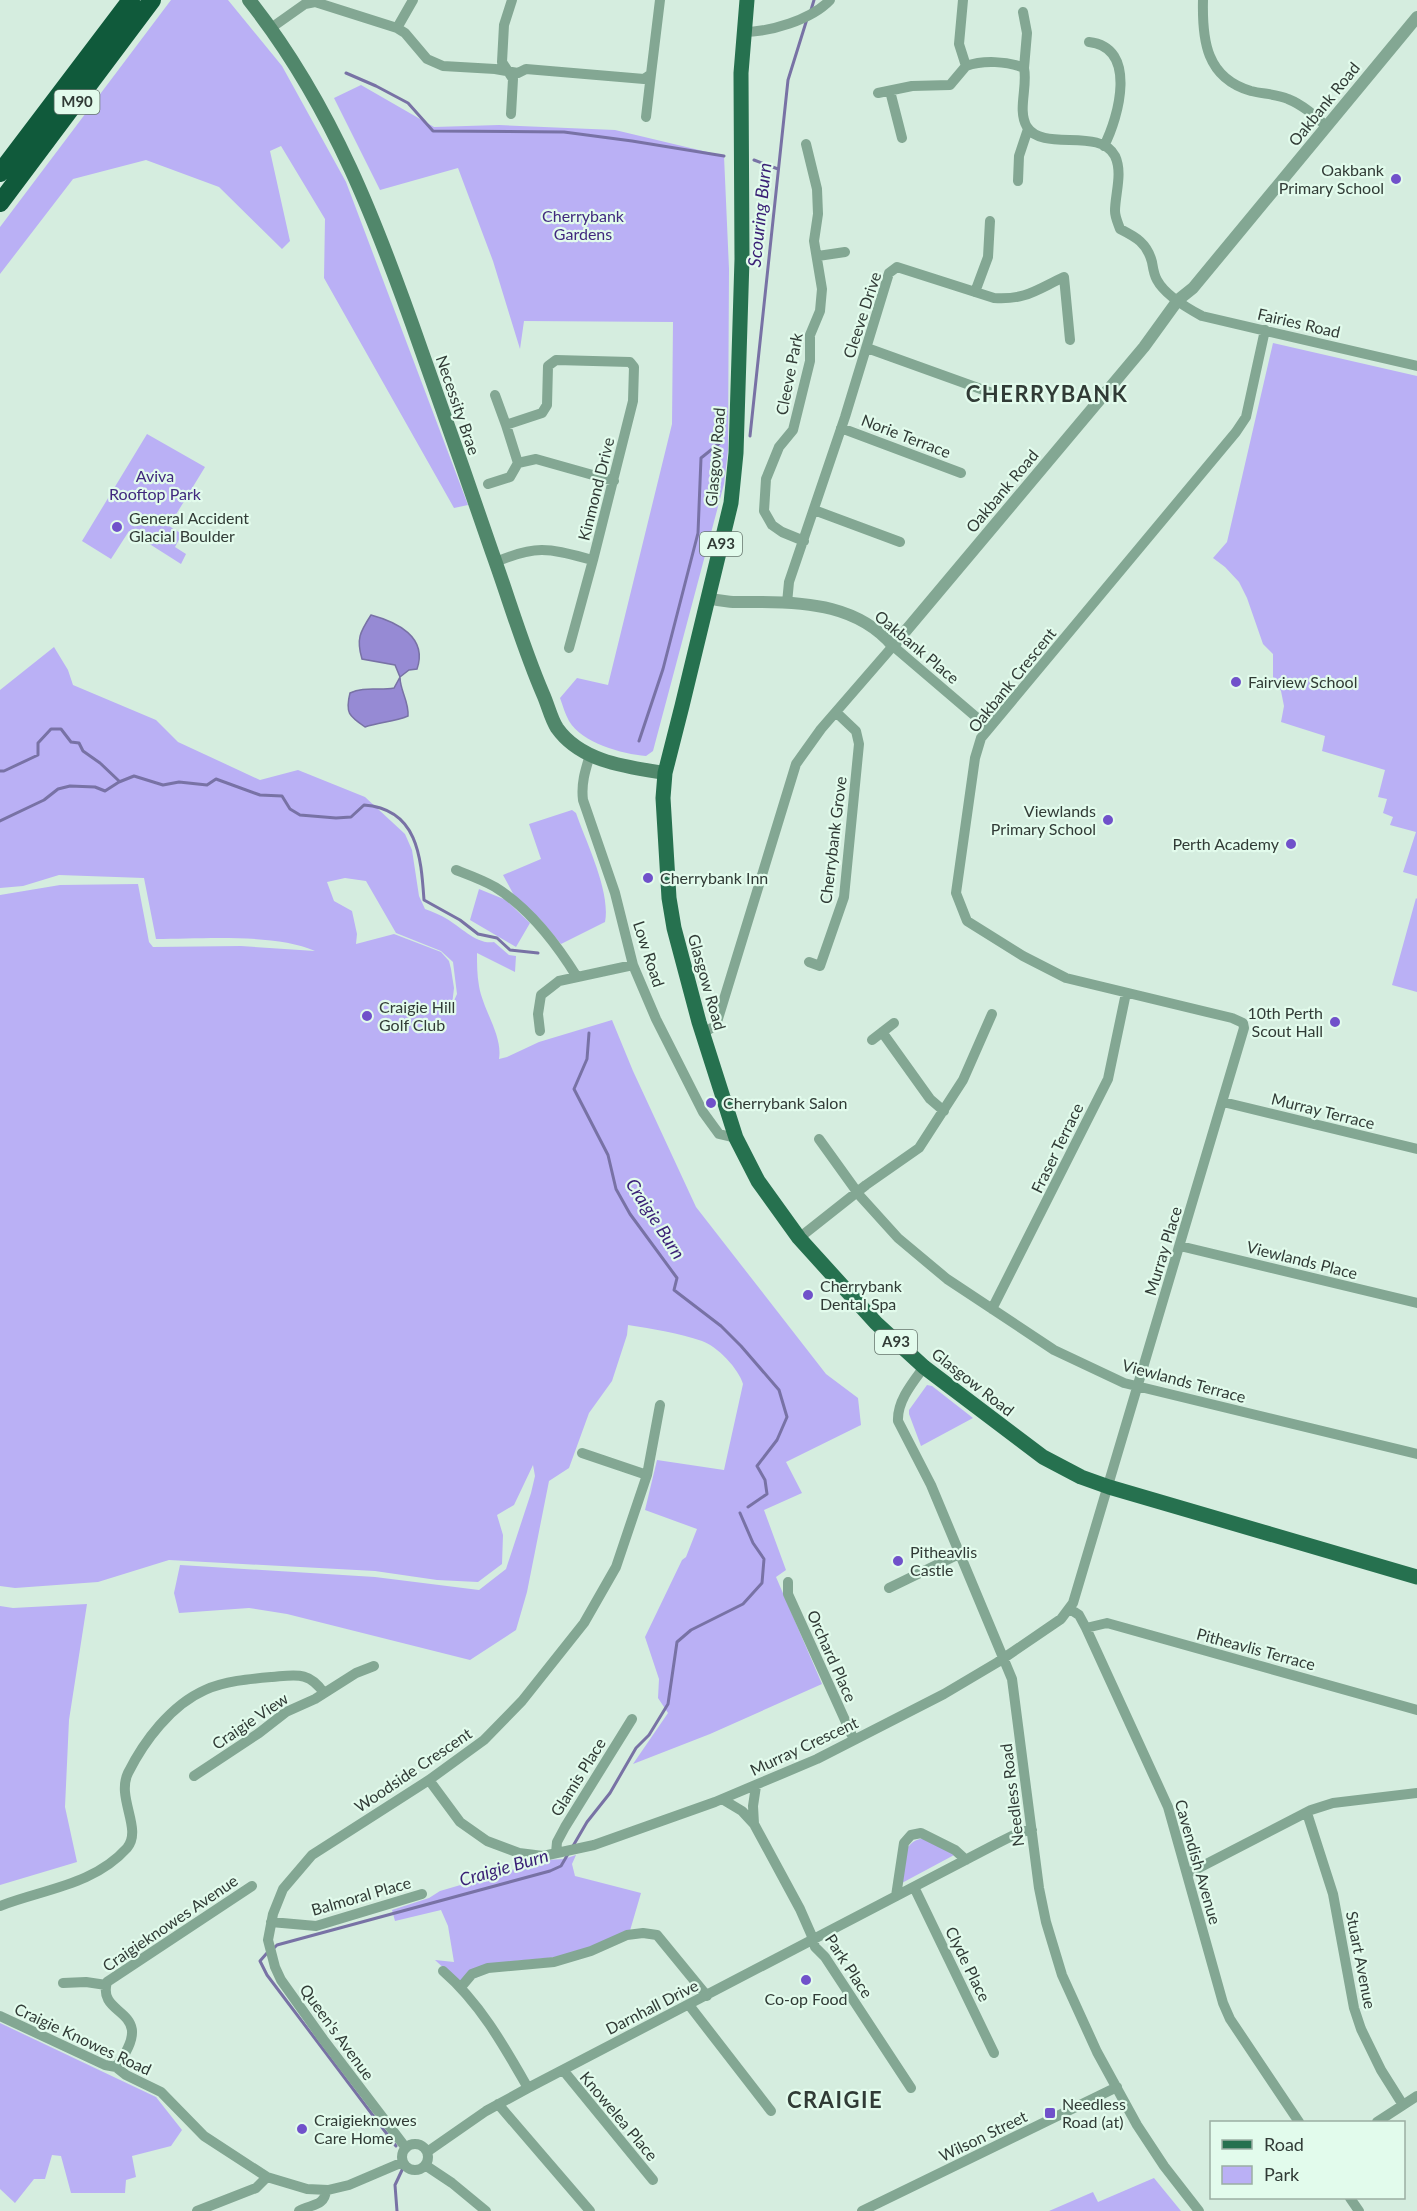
<svg xmlns="http://www.w3.org/2000/svg" width="1417" height="2211" font-family="Lato,sans-serif">
	<rect width="100%" height="100%" fill="#d5eddf"/>
	<path fill="#bab0f5" fill-rule="evenodd" d="M171 0H228L282 66 346 182 468 505 454 508 324 278 325 219 281 146 270 151 290 241 282 249 219 187 146 160 73 179 0 274V227Z
		M361 85 434 127 499 125 615 130 724 156 729 269 728 450 724 484 653 751 646 756C622 754 582 743 569 721 565 714 563 706 560 698L577 678 608 685 672 424 673 322 524 321 520 349 493 261 458 168 380 190 334 98Z
		M1273 343 1417 376V876L1403 872 1416 832 1390 825 1393 817 1383 813 1387 799 1378 797 1385 770 1322 751 1325 736 1281 722 1284 706 1281 691 1273 677V654L1263 644 1247 598 1239 582 1225 567 1213 558 1227 542Z
		M147 434 205 467 169 526 182 534 175 547 186 554 181 564 129 531 111 559 82 541Z
		M54 647 68 670 73 685 156 720 178 742 260 780 298 770 365 797 405 834 412 850 419 896 425 909C433 912 441 915 447 919 461 927 477 945 494 942L509 955 516 956 515 972 477 953C477 964 477 975 479 986 483 1010 503 1036 499 1059L507 1057 539 1042 612 1020 633 1071 696 1207 826 1374 858 1398 861 1425 786 1462 802 1493 764 1510 786 1570 776 1577 822 1684 710 1734 633 1764 668 1713 658 1698 659 1679 645 1637 682 1560 686 1557 697 1529 645 1510 657 1460 724 1470 743 1384C739 1369 717 1346 702 1341 679 1333 653 1329 628 1325L627 1335 612 1381 589 1413 569 1468 549 1481 527 1592 516 1630 470 1660 287 1614 249 1608 179 1613 174 1593 180 1565 375 1577 479 1590 506 1569 531 1493 535 1476 533 1465 514 1505 497 1515 503 1535 502 1564 478 1582 437 1580 375 1571 169 1560 98 1582 15 1588 0 1586V895L60 885 138 884 149 942 153 947 241 946 315 951C275 933 201 939 156 939L144 878 59 875 23 886 0 888V690ZM345 878 366 881 396 933 441 951 453 962 457 994 452 1005 454 988 451 969 449 961 441 952 394 934 356 944 357 934 352 911 334 901 327 882Z
		M572 810 576 813C586 842 611 892 605 922L561 944 540 919 515 897 503 875 541 859 529 824Z
		M479 889 506 900 530 923 516 947 470 920Z
		M1416 898 1417 899V992L1392 985Z
		M927 1385 932 1386 973 1418 921 1446 909 1414V1410Z
		M87 1604 69 1720 65 1807 77 1862 0 1885V1606L13 1608Z
		M924 1838 956 1854 900 1884C903 1865 900 1842 924 1838Z
		M576 1855 572 1864 575 1876 641 1893 629 1934 569 1956 515 1961 461 1984 435 1960 454 1962 448 1926 441 1910 395 1921 392 1910 429 1898 440 1891 546 1860 564 1859Z
		M0 2023 156 2097 182 2130 171 2146 132 2156 136 2177 126 2180 125 2193H71L61 2156 52 2155 45 2179H34L15 2203 0 2189Z
		M1154 2178 1181 2211H1049L1093 2192 1098 2202Z"/>
	<path fill="#968ad4" stroke="#7872a5" stroke-width="1.5" d="M371 615C397 622 428 637 417 669L409 670 400 677C400 691 409 701 408 716 394 722 380 722 365 727 349 716 345 713 350 693 364 686 379 691 394 688L400 677 395 665 362 659C356 639 360 632 371 615Z"/>
	<g fill="none" stroke-linecap="round" stroke-linejoin="round">
		<path stroke="#7872a5" stroke-width="3" d="M811 10 814 0
			M346 73 376 86 408 103 433 131 564 132 632 141 724 156
			M754 160 778 169
			M750 436 788 80 807 19
			M639 741 663 669 698 533 701 458 721 442
			M0 771H4L38 755V743L51 729H61L71 742 79 743 83 751 100 763 119 781
			M0 821 44 800 58 789 70 786 95 787 105 791 119 782 134 776 163 785 179 782 207 785 216 779 260 795 282 796 290 809 300 815 336 818 351 817 364 805C418 809 421 857 424 900L460 920 478 934 497 938 510 950 538 953
			M589 1033 587 1059 574 1089 608 1155 616 1189 630 1214 677 1278 674 1290 721 1326 741 1346 779 1390 787 1417 777 1440 757 1466 765 1480 767 1494 748 1507
			M573 1846 587 1822 610 1793 636 1748 649 1735 668 1704 677 1642 691 1630 743 1604 762 1583 764 1559 753 1543 740 1513
			M273 1949 277 1945 550 1871 561 1866 568 1854
			M267 1953 260 1961 267 1975 396 2146
			M397 2211 395 2185 403 2168"/>
		<path stroke="#83a793" stroke-width="10" d="M1203 0C1202 40 1206 78 1251 91 1263 94 1277 94 1288 99 1303 105 1315 116 1326 126
			M1023 12 1027 33 1024 68
			M271 28 305 4 315 2 397 28 405 33 427 59 443 66 495 69 518 73 526 69 644 79 651 74 660 0
			M397 28 413 0
			M743 32C770 32 811 20 830 0
			M1089 42C1138 47 1119 117 1104 146
			M966 66C983 60 1007 61 1024 68 1028 87 1017 110 1027 127 1043 152 1100 127 1115 156 1123 173 1115 194 1115 211 1115 217 1118 223 1120 229 1136 237 1147 243 1152 262 1153 268 1154 275 1157 280 1165 295 1187 308 1202 316L1417 366
			M890 91 902 138
			M878 93 912 86 950 85 966 66 959 44 963 0
			M511 114 513 79 502 62 504 25 512 0
			M646 117 651 74
			M1018 181 1019 156 1028 129
			M818 256 845 252
			M975 292 988 257 990 221
			M867 348 992 393
			M495 395 506 425 542 413 547 405 548 366 556 360 630 362 634 367 633 401 593 560C550 549 538 544 496 562
			M506 425 518 463 536 459 614 481
			M841 428 961 473
			M488 484 510 477 518 463
			M814 510 900 542
			M804 541 782 532 772 525 764 511 766 479 779 447 793 430 810 361V335L820 311 822 289 814 241 818 214 817 189 806 144
			M787 603 789 582 845 417 889 273 897 267 994 298C1026 300 1036 290 1064 277L1070 340
			M569 648 593 560
			M590 755C585 771 581 784 583 800L615 893 633 965 656 1019 703 1112 719 1134 736 1138
			M456 870C469 875 483 880 495 887 529 908 556 943 577 977
			M809 962 820 966 844 897 859 744 856 731 836 712
			M540 1031 538 1014 541 995 559 981 633 965
			M882 1032 930 1099 944 1111
			M703 1033 715 1026 717 1022 796 764 821 729 893 646 989 728
			M872 1040 894 1023
			M1223 1102 1417 1149
			M819 1139 860 1196 898 1238 947 1279 1054 1350 1124 1383 1417 1454
			M799 1238 866 1185 919 1148 963 1080 992 1014
			M1180 1246 1417 1303
			M992 1309 1108 1079 1126 993
			M924 1367C913 1382 897 1401 898 1421L931 1485 1012 1679 1039 1888 1046 1922 1062 1975 1097 2052 1137 2125 1164 2166 1199 2211
			M582 1453 647 1475
			M788 1582V1594L854 1740
			M889 1588 959 1554
			M1070 1609 1079 1615 1086 1628 1168 1807 1223 2003 1230 2019 1299 2122
			M1086 1628 1107 1623 1417 1710
			M194 1776 259 1733 286 1712 315 1699 356 1673 374 1666
			M429 1780 460 1822 487 1841 519 1853 543 1856 594 1845 715 1802 817 1759 944 1694 998 1662 1061 1619 1073 1603 1244 1028 1243 1023 1232 1018 1066 978 1023 956 967 921 956 893 975 758 981 738 1236 432 1246 417 1265 330
			M756 1786 753 1806 754 1824 800 1909 811 1934 815 1947 825 1957 911 2088
			M722 1799 742 1811 754 1824
			M1307 1813 1333 1894 1354 2008 1361 2029 1381 2070 1403 2105
			M556 1853 557 1842 565 1827 632 1719
			M1187 1874 1311 1810 1333 1803 1417 1793
			M914 1887 994 2053
			M896 1896 904 1843 911 1835 921 1833 955 1850 966 1860
			M0 1906C44 1889 94 1885 127 1848 143 1829 116 1798 128 1773 144 1741 171 1705 205 1690 225 1681 249 1679 272 1677 296 1675 309 1671 324 1693
			M271 1922 316 1926 422 1894
			M443 1971C480 2003 504 2046 528 2088
			M63 1983 86 1982 106 1985
			M461 1987 472 1974 488 1968 554 1962 591 1951 627 1935 643 1933 657 1935 707 1996
			M689 2005 771 2111
			M0 2016 105 2065 116 2067 126 2075 161 2092 204 2136 267 2177 307 2189 328 2190 349 2185 403 2162
			M116 2067C161 2007 96 2019 107 1982L252 1886
			M563 2070 653 2180
			M498 2104 590 2211
			M1377 2122 1417 2096
			M402 2157a13 13 0 1 1 26 0a13 13 0 1 1-26 0Z
			M406 2148 323 2039 281 1980 275 1967 268 1940 273 1914 283 1889 312 1855 429 1780 484 1740 522 1701 584 1623 616 1567 647 1475 660 1405
			M427 2152 486 2111 528 2088 996 1844 1020 1832 1032 1830
			M425 2165 452 2183 486 2211
			M1350 2198 1359 2211
			M197 2211 256 2188 267 2177
			M299 2211C310 2204 325 2207 326 2190
			M862 2211 1117 2087"/>
		<path stroke="#83a793" stroke-width="12" d="M708 598C726 603 741 602 759 602 808 602 859 606 893 646L1144 347 1178 300 1193 288 1417 17"/>
		<path stroke="#51876b" stroke-width="14" d="M249 0C333 106 378 226 422 352 446 419 469 485 492 552 509 599 523 648 543 694 548 705 551 719 557 728 581 762 627 767 665 773"/>
		<path stroke="#26714f" stroke-width="15" d="M747 0 741 73 742 259 736 453 731 503 682 706 665 773 663 798 669 898 674 928 699 1022 736 1138 758 1181 799 1238 876 1323 924 1367 1043 1457 1081 1477 1109 1487 1417 1577"/>
		<path stroke="#105a3b" stroke-width="18" d="M0 173 131 0
			M0 203 152 0"/>
	</g>
	<g fill="#7051ca" stroke="#e2fbec" stroke-width="2">
		<circle cx="1396" cy="179" r="6"/>
		<circle cx="117" cy="527" r="6"/>
		<circle cx="1236" cy="682" r="6"/>
		<circle cx="1108" cy="820" r="6"/>
		<circle cx="1291" cy="844" r="6"/>
		<circle cx="648" cy="878" r="6"/>
		<circle cx="367" cy="1016" r="6"/>
		<circle cx="1335" cy="1022" r="6"/>
		<circle cx="711" cy="1103" r="6"/>
		<circle cx="808" cy="1295" r="6"/>
		<circle cx="898" cy="1561" r="6"/>
		<circle cx="806" cy="1980" r="6"/>
		<rect x="1044" y="2107" width="12" height="12" rx="3"/>
		<circle cx="302" cy="2129" r="6"/>
	</g>
	<g text-anchor="middle" stroke-width="4.5" stroke-linejoin="round" paint-order="stroke">
		<g fill="#e2fbec" stroke="#66756d" stroke-width="1.5">
			<rect x="54.5" y="90" width="45" height="24" rx="4.5"/>
			<rect x="700" y="532" width="42" height="24" rx="4.5"/>
			<rect x="875" y="1330" width="42" height="24" rx="4.5"/>
		</g>
		<g font-size="15" font-weight="bold" fill="#313b36">
			<text x="77" y="107">M90</text>
			<text x="721" y="549">A93</text>
			<text x="896" y="1347">A93</text>
		</g>
		<g font-size="16" fill="#313b36" stroke="#e2fbec">
			<text transform="translate(1324 104) rotate(-51)" y="6">Oakbank Road</text>
			<text transform="translate(862 315) rotate(-72)" y="6">Cleeve Drive</text>
			<text transform="translate(1299 323) rotate(13)" y="6">Fairies Road</text>
			<text transform="translate(789 374) rotate(-79)" y="6">Cleeve Park</text>
			<text transform="translate(458 405) rotate(71)" y="6">Necessity Brae</text>
			<text transform="translate(906 436) rotate(21)" y="6">Norie Terrace</text>
			<text transform="translate(715 457) rotate(-85)" y="6">Glasgow Road</text>
			<text transform="translate(596 489) rotate(-76)" y="6">Kinmond Drive</text>
			<text transform="translate(1002 491) rotate(-50)" y="6">Oakbank Road</text>
			<text transform="translate(917 647) rotate(40)" y="6">Oakbank Place</text>
			<text transform="translate(1012 680) rotate(-51)" y="6">Oakbank Crescent</text>
			<text transform="translate(833 840) rotate(-83)" y="6">Cherrybank Grove</text>
			<text transform="translate(649 954) rotate(72)" y="6">Low Road</text>
			<text transform="translate(707 982) rotate(74)" y="6">Glasgow Road</text>
			<text transform="translate(1323 1111) rotate(14)" y="6">Murray Terrace</text>
			<text transform="translate(1057 1148) rotate(-64)" y="6">Fraser Terrace</text>
			<text transform="translate(1163 1251) rotate(-73)" y="6">Murray Place</text>
			<text transform="translate(1302 1260) rotate(14)" y="6">Viewlands Place</text>
			<text transform="translate(1184 1381) rotate(15)" y="6">Viewlands Terrace</text>
			<text transform="translate(973 1382) rotate(38)" y="6">Glasgow Road</text>
			<text transform="translate(1256 1649) rotate(15)" y="6">Pitheavlis Terrace</text>
			<text transform="translate(832 1656) rotate(66)" y="6">Orchard Place</text>
			<text transform="translate(250 1721) rotate(-34)" y="6">Craigie View</text>
			<text transform="translate(804 1746) rotate(-25)" y="6">Murray Crescent</text>
			<text transform="translate(413 1770) rotate(-34)" y="6">Woodside Crescent</text>
			<text transform="translate(578 1777) rotate(-58)" y="6">Glamis Place</text>
			<text transform="translate(1012 1795) rotate(-97)" y="6">Needless Road</text>
			<text transform="translate(1198 1862) rotate(74)" y="6">Cavendish Avenue</text>
			<text transform="translate(361 1896) rotate(-16)" y="6">Balmoral Place</text>
			<text transform="translate(170 1923) rotate(-34)" y="6">Craigieknowes Avenue</text>
			<text transform="translate(1361 1960) rotate(79)" y="6">Stuart Avenue</text>
			<text transform="translate(968 1964) rotate(64)" y="6">Clyde Place</text>
			<text transform="translate(849 1966) rotate(57)" y="6">Park Place</text>
			<text transform="translate(652 2007) rotate(-27)" y="6">Darnhall Drive</text>
			<text transform="translate(337 2032) rotate(54)" y="6">Queen's Avenue</text>
			<text transform="translate(83 2039) rotate(25)" y="6">Craigie Knowes Road</text>
			<text transform="translate(619 2116) rotate(50)" y="6">Knowelea Place</text>
			<text transform="translate(983 2136) rotate(-26)" y="6">Wilson Street</text>
		</g>
		<g font-size="16" fill="#313b36" stroke="#e2fbec" text-anchor="start">
			<text x="1384" y="176" text-anchor="end">Oakbank<tspan x="1384" dy="18">Primary School</tspan></text>
			<text x="129" y="524">General Accident<tspan x="129" dy="18">Glacial Boulder</tspan></text>
			<text x="1248" y="688">Fairview School</text>
			<text x="1096" y="817" text-anchor="end">Viewlands<tspan x="1096" dy="18">Primary School</tspan></text>
			<text x="1279" y="850" text-anchor="end">Perth Academy</text>
			<text x="660" y="884">Cherrybank Inn</text>
			<text x="379" y="1013">Craigie Hill<tspan x="379" dy="18">Golf Club</tspan></text>
			<text x="1323" y="1019" text-anchor="end">10th Perth<tspan x="1323" dy="18">Scout Hall</tspan></text>
			<text x="723" y="1109">Cherrybank Salon</text>
			<text x="820" y="1292">Cherrybank<tspan x="820" dy="18">Dental Spa</tspan></text>
			<text x="910" y="1558">Pitheavlis<tspan x="910" dy="18">Castle</tspan></text>
			<text x="806" y="2005" text-anchor="middle">Co-op Food</text>
			<text x="1062" y="2110">Needless<tspan x="1062" dy="18">Road (at)</tspan></text>
			<text x="314" y="2126">Craigieknowes<tspan x="314" dy="18">Care Home</tspan></text>
		</g>
		<g font-size="16" fill="#40287e" stroke="#e2fbec">
			<text x="583" y="222">Cherrybank<tspan x="583" dy="18">Gardens</tspan></text>
			<text x="155" y="482">Aviva<tspan x="155" dy="18">Rooftop Park</tspan></text>
		</g>
		<g font-size="18" font-style="italic" fill="#391f75" stroke="#e2fbec">
			<text transform="translate(760 215) rotate(-84)" y="6">Scouring Burn</text>
			<text transform="translate(655 1219) rotate(57)" y="6">Craigie Burn</text>
			<text transform="translate(504 1868) rotate(-16)" y="6">Craigie Burn</text>
		</g>
		<g font-size="22" font-weight="bold" letter-spacing="1.5" fill="#313b36" stroke="#e2fbec">
			<text x="1047" y="402">CHERRYBANK</text>
			<text x="835" y="2108">CRAIGIE</text>
		</g>
	</g>
	<rect x="1210" y="2121" width="195" height="78" fill="#e2fbec" stroke="#9baea3" stroke-width="1.5"/>
	<rect x="1222" y="2140" width="30" height="9" fill="#26714f" stroke="#9baea3" stroke-width="1.5"/>
	<text x="1264" y="2151" font-size="18" fill="#313b36">Road</text>
	<rect x="1222" y="2166" width="30" height="18" fill="#bab0f5" stroke="#9baea3" stroke-width="1.5"/>
	<text x="1264" y="2181" font-size="18" fill="#313b36">Park</text>
</svg>
